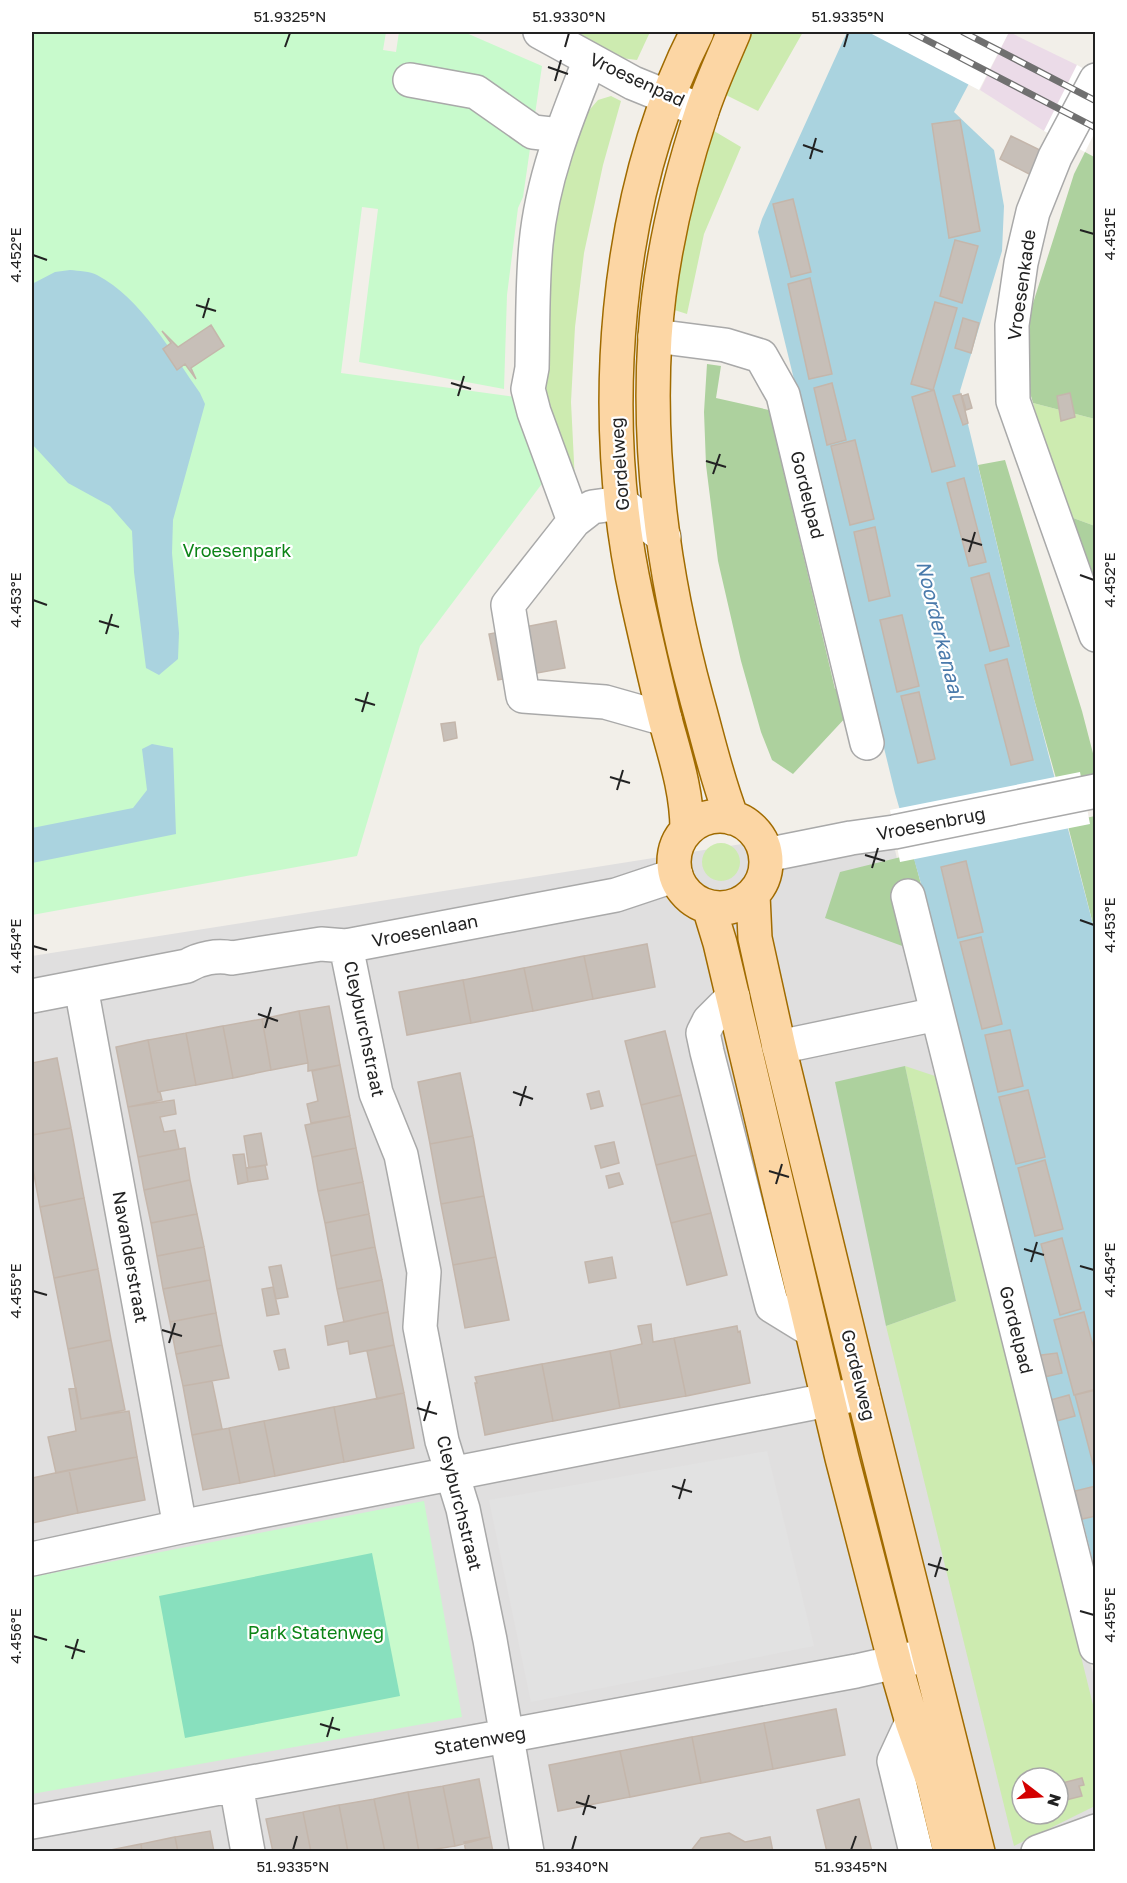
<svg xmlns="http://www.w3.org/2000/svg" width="1127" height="1883" font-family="'Golos Text',sans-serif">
	<rect width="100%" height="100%" fill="#f2efe9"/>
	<path fill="#e0dfdf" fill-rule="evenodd" d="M888 821 1095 1681V1851L32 1852V956ZM1022 1778H1058V1814H1022Z"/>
	<path fill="#ebdbe8" d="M1009 32 1077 65 1044 131 980 90Z"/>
	<path fill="#cdebb0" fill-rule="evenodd" d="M567 32H650L637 60 621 58Z
		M747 32H803L758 111 722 93Z
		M611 96 621 101 603 165 584 253 575 327 571 402 575 482 543 389 553 209 579 122 598 100Z
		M709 128 741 147 704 234 687 314 665 307Z
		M1033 403 1095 419V526L1065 515Z
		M702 862a19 19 0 1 1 38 0a19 19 0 1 1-38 0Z
		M905 1066 938 1077 1095 1713V1806L1014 1846 886 1326 956 1301ZM1022 1778H1058V1814H1022Z"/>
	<path fill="#add19e" d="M1085 152 1096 158 1095 419 1033 403 1024 372 1028 319 1074 174Z
		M707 364 721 366 716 398 769 410 835 689 842 688 848 715 793 774 772 760 761 732 741 661 718 561 706 465 704 412Z
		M1005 460 1082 711 1095 761V774L1057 782 1034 699 978 465Z
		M1065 515 1095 526V610Z
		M1095 816V932L1067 822Z
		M913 854 941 960 825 918 840 872Z
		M905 1066 956 1301 886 1326 835 1082Z"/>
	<path fill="#c8facc" d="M32 32H386L383 50 396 52 399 32H464L542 66 523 197 518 208 507 295 504 389 359 362 378 209 362 207 341 373 515 397 544 481 420 646 357 856 32 915Z
		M424 1501 462 1717 32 1794V1577Z"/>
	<path fill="#88e0be" d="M372 1553 400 1696 185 1738 159 1596Z"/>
	<path fill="#e2e2e2" d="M767 1451 814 1646 531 1702 489 1500Z"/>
	<path fill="#aad3df" d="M847 32H996L954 112 994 150 1004 206 1002 251 960 391 1034 699 1095 932V1569L930 915 895 793 758 232 762 219Z
		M70 270C79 271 90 271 97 275 141 298 172 353 200 393L205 404 173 520 172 553 179 633 178 659 159 675 146 668 134 572 132 531 110 506 68 483 32 444V284L55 272Z
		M152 744 173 748 176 834 32 863V828L133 808 147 790 142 749Z"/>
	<path fill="#fff" d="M868 32H1009L979 90Z
		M1077 65 1095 75V132L1085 152 1044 131Z
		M1080 772 1090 824 900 862 890 810Z"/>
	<path fill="#c7bfb8" stroke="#c4b6ab" stroke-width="1.5" d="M960 120 980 231 949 238 932 124Z
		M1011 136 1042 151 1031 175 1000 159Z
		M793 199 811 272 791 277 773 204Z
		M955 240 978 246 962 303 940 296Z
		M810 278 832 374 809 379 788 284Z
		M935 302 957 308 933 390 911 384Z
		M963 318 979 323 971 353 955 348Z
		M211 325 224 346 191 368 196 379 185 364 177 370 163 349 171 343 162 331 178 347Z
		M832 383 846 440 827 445 814 388Z
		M934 390 955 466 932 472 912 397Z
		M1070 393 1075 417 1061 421 1057 396Z
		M961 394 968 423 963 425 953 396Z
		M968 394 972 408 966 410 962 396Z
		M855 440 874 519 850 525 831 446Z
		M964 478 986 562 969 566 947 483Z
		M875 527 890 596 869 601 854 532Z
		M989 573 1009 646 990 651 971 578Z
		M902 615 919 686 897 692 880 620Z
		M556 621 565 668 498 680 489 634Z
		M1007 659 1033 760 1011 765 985 665Z
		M919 692 935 759 918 763 901 696Z
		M455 722 457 738 444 741 441 724Z
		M966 861 983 932 958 938 941 867Z
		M981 937 1002 1024 982 1029 960 942Z
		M647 944 655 987 593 999 584 956Z
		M584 956 593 999 533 1011 524 968Z
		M524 968 533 1011 471 1023 463 980Z
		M463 980 471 1023 407 1035 399 992Z
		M329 1006 340 1065 308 1071V1063L299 1011Z
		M299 1011 308 1063 271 1070 262 1019Z
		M262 1019 271 1070 233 1078 223 1026Z
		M223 1026 233 1078 196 1085 186 1033Z
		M1010 1030 1023 1086 998 1092 985 1035Z
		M665 1031 681 1095 641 1105 625 1041Z
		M186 1033 196 1085 158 1092 148 1040Z
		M148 1040 158 1092H160L162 1100 128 1107 116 1047Z
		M57 1058 71 1128 32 1135V1063Z
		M340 1065 350 1116 311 1123 307 1104 318 1101 312 1071Z
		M460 1073 473 1136 430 1144 418 1082Z
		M1028 1090 1045 1157 1016 1164 999 1097Z
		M599 1091 603 1106 591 1109 587 1094Z
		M681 1095 696 1155 656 1165 641 1105Z
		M174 1100 176 1114 160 1117 164 1132 175 1130 179 1149 138 1157 128 1107Z
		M350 1116 356 1148 312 1157 305 1125Z
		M71 1128 84 1198 40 1207 32 1164V1135Z
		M261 1133 267 1165 249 1168 244 1136Z
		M473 1136 484 1196 441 1204 430 1144Z
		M614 1142 619 1163 601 1168 595 1146Z
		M185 1148 190 1180 144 1190 138 1157Z
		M356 1148 363 1182 318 1191 312 1157Z
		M244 1154 248 1182 238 1184 233 1155Z
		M696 1155 711 1213 671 1223 656 1165Z
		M1045 1160 1063 1229 1035 1236 1018 1168Z
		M265 1165 268 1179 248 1182 246 1168Z
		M619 1173 623 1184 609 1188 606 1176Z
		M190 1180 197 1214 151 1223 144 1190Z
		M363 1182 369 1214 325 1223 318 1191Z
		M484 1196 496 1257 453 1265 441 1204Z
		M84 1198 98 1269 54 1278 40 1207Z
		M711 1213 727 1275 687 1285 671 1223Z
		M197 1214 204 1247 157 1256 151 1223Z
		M369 1214 375 1247 331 1256 325 1223Z
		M1062 1238 1081 1309 1060 1315 1041 1244Z
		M204 1247 210 1280 163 1289 157 1256Z
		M375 1247 382 1280 337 1289 331 1256Z
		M496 1257 509 1320 465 1328 453 1265Z
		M612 1257 616 1278 589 1283 585 1262Z
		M281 1265 288 1297 276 1299 269 1267Z
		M98 1269 111 1340 68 1349 54 1278Z
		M210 1280 216 1313 170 1322 163 1289Z
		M382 1280 388 1312 344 1322 337 1289Z
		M273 1287 279 1314 267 1316 262 1289Z
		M388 1312 394 1345 350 1354 348 1341 328 1345 325 1326Z
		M1084 1312 1096 1357V1389L1074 1395 1054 1320Z
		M216 1313 222 1345 176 1354 170 1322Z
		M651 1324 653 1342 674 1338 686 1396 620 1408 610 1351 642 1344 638 1326Z
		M737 1326 738 1332 740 1331 750 1383 686 1396 674 1338Z
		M111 1340 125 1410 81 1419 68 1349Z
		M222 1345 229 1378 183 1386 176 1354Z
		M394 1345 404 1393 377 1399 367 1351Z
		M285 1349 289 1368 279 1370 274 1351Z
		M610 1351 620 1408 553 1421 542 1364Z
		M1057 1353 1062 1373 1040 1378 1034 1356Z
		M542 1364 553 1421 485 1435 475 1383H477L475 1377Z
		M212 1381 222 1429 192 1435 183 1386Z
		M76 1388 81 1419 129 1411 137 1457 56 1473 48 1437 76 1431 69 1389Z
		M1096 1390V1475L1075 1395Z
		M404 1393 414 1448 344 1462 334 1407Z
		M1069 1395 1075 1416 1053 1422 1047 1401Z
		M334 1407 344 1462 275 1476 264 1421Z
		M264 1421 275 1476 240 1483 229 1428Z
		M229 1428 240 1483 203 1490 192 1435Z
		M137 1457 145 1500 78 1513 69 1470Z
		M69 1470 78 1513 32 1523V1478Z
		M1096 1486V1516L1082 1519 1075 1491Z
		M836 1709 845 1755 773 1769 764 1723Z
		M764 1723 773 1769 701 1783 692 1737Z
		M692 1737 701 1783 630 1797 620 1751Z
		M620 1751 630 1797 558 1811 549 1765Z
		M1082 1778 1084 1785 1079 1786 1082 1796 1058 1802V1784Z
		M479 1779 490 1837 455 1846 443 1786Z
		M443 1786 455 1846 419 1852 408 1792Z
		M408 1792 419 1852H385L374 1799Z
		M374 1799 385 1852H348L339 1805Z
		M859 1799 872 1852H827L817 1810Z
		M339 1805 348 1852H311L303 1812Z
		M303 1812 311 1852H273L266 1819Z
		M210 1831 214 1852H178L175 1837Z
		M729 1833 745 1842 770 1837 773 1852H690L701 1838Z
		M175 1837 178 1852H142L141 1844Z
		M490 1837 493 1852H466L464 1842Z
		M141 1844 142 1852H105V1851Z"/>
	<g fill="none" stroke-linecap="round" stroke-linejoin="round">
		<defs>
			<path id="minor" d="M540 32 633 83 702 111
				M410 80 476 92 533 132 560 135
				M1096 80 1055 157 1033 212 1021 263 1012 325 1013 401 1096 635
				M655 336 725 345 761 356 783 395 867 743
				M574 521 534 412 528 389 532 368C533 327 532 285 536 244 542 179 566 120 590 60
				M664 537 621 503 592 507 574 521 508 605 523 696 605 702 665 719
				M766 855 851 838 894 832 1096 791
				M908 896 1096 1647
				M346 946 376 1093 401 1155 424 1272 420 1327 442 1441 463 1509 490 1640 527 1852
				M81 987 180 1527
				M32 996 187 966C200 958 217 955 232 958L321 944 346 946 616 895 676 875
				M733 997 709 1021 703 1033 707 1052 772 1306 811 1330
				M779 1047 937 1014
				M32 1559 180 1527 863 1393
				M912 1722 894 1761 916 1852
				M236 1785 248 1852
				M32 1822 506 1736 856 1671 923 1656
				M1038 1852 1096 1831"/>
			<path id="major" d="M674 862a46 46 0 1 1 92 0a46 46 0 1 1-92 0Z
				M732 818C717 780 708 739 697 700 665 583 647 459 655 337 660 261 678 184 702 111 711 84 723 58 734 32
				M687 830C687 791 675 756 665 719 655 679 646 639 637 599 597 419 613 197 697 32
				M753 895 755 938 779 1047 863 1393 978 1852
				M709 907 720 943 842 1458 895 1663 912 1722 933 1781 950 1852"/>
		</defs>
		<use href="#minor" stroke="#a9a9a9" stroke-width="36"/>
		<use href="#major" stroke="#a06b00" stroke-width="36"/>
		<use href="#minor" stroke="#fff" stroke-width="33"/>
		<use href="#major" stroke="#fcd6a4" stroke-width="33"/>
		<defs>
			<path id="rail" d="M911 32 1096 128
				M963 32 1096 101"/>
		</defs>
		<use href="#rail" stroke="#707070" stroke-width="7"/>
		<use href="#rail" stroke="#fff" stroke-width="4.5" stroke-dasharray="14" stroke-linecap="butt"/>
	</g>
	<path fill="none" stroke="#222" stroke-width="2" d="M285 47 290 33M565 47 569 33M844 47 848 33M548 67 568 74M555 81 561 60M803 145 823 152M810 159 816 138M1080 230 1094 234M33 255 47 260M196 305 216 311M203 318 209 298M451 383 471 389M458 396 464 376M706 461 726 467M713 474 720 454M962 539 982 545M969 552 975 532M1080 575 1094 580M33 600 47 605M99 621 119 627M106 634 112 614M355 699 375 705M362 712 368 692M610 777 630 783M617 790 623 770M865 855 885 861M872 868 878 848M1080 920 1094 925M33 946 47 950M258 1014 278 1021M265 1028 271 1007M513 1092 533 1099M520 1106 526 1086M769 1171 789 1177M776 1184 782 1164M1024 1249 1044 1255M1031 1262 1037 1242M1080 1266 1094 1270M33 1291 47 1295M162 1330 182 1336M169 1343 175 1323M417 1408 437 1414M424 1421 430 1401M672 1486 692 1492M679 1499 685 1479M928 1564 948 1570M935 1577 941 1557M1080 1611 1094 1615M33 1636 47 1640M65 1646 85 1652M72 1659 78 1639M320 1724 340 1730M327 1737 333 1717M576 1802 596 1808M583 1815 589 1795M293 1850 297 1836M572 1850 576 1836M851 1850 856 1836"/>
	<g text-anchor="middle" stroke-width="4.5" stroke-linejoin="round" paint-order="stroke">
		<g font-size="18" fill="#222" stroke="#fff">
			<text transform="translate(637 80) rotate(25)" y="6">Vroesenpad</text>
			<text transform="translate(1022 285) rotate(-82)" y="6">Vroesenkade</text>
			<text transform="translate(620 464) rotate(-94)" y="6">Gordelweg</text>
			<text transform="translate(807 495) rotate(76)" y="6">Gordelpad</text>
			<text transform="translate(931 824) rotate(-11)" y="6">Vroesenbrug</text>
			<text transform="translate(425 931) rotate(-11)" y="6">Vroesenlaan</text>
			<text transform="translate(364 1029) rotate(78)" y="6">Cleyburchstraat</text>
			<text transform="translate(130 1257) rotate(80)" y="6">Navanderstraat</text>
			<text transform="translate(1016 1330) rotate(76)" y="6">Gordelpad</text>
			<text transform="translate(858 1375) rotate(76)" y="6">Gordelweg</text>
			<text transform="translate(459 1503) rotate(76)" y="6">Cleyburchstraat</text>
			<text transform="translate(480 1741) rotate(-10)" y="6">Statenweg</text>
		</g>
		<g font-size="18" fill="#0c8416" stroke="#fff">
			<text x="237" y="557">Vroesenpark</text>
			<text x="316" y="1639">Park Statenweg</text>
		</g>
		<g font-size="20" font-style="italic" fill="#4a7aab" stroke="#fff">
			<text transform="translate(940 630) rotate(76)" y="7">Noorderkanaal</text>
		</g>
	</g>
	<rect width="1127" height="1883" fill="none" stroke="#ffffff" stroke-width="66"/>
	<g transform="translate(1040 1796) rotate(107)"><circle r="28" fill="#ffffff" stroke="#a7a7a7" stroke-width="1.5"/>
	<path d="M0-4.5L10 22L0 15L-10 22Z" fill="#d40000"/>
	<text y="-9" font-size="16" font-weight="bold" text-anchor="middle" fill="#222222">N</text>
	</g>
	<rect x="33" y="33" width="1061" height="1817" fill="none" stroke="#222" stroke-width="2"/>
	<g font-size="15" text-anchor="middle" fill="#222">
		<text x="290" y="22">51.9325°N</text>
		<text x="569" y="22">51.9330°N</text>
		<text x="848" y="22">51.9335°N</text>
		<text transform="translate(1110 234) rotate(-90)" y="5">4.451°E</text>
		<text transform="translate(16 255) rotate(-90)" y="5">4.452°E</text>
		<text transform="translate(1110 580) rotate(-90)" y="5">4.452°E</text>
		<text transform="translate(16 600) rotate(-90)" y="5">4.453°E</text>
		<text transform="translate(1110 925) rotate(-90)" y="5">4.453°E</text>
		<text transform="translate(16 946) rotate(-90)" y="5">4.454°E</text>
		<text transform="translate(1110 1270) rotate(-90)" y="5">4.454°E</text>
		<text transform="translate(16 1291) rotate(-90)" y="5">4.455°E</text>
		<text transform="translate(1110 1615) rotate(-90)" y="5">4.455°E</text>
		<text transform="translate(16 1636) rotate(-90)" y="5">4.456°E</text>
		<text x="293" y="1872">51.9335°N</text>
		<text x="572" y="1872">51.9340°N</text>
		<text x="851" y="1872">51.9345°N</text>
	</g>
</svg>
